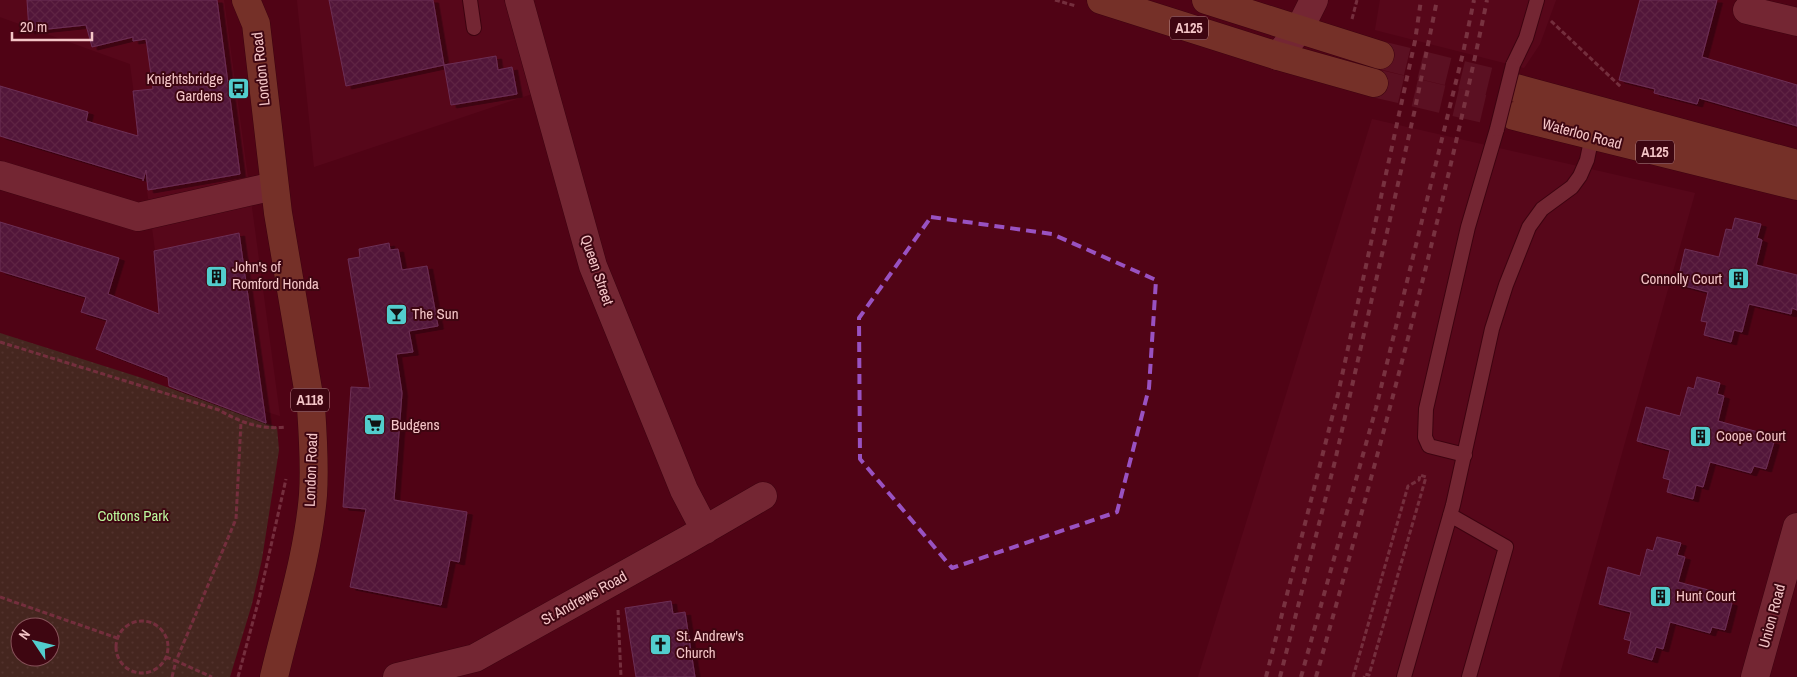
<svg xmlns="http://www.w3.org/2000/svg" width="1797" height="677" font-family="'Archivo Narrow',sans-serif">
	<defs>
		<pattern id="park-dots" width="8" height="8" patternUnits="userSpaceOnUse" patternTransform="scale(1.25)"><rect width="8" height="8" fill="#38512b"/><path d="M2 2h.1M6 6h.1" fill="none" stroke="#556948" stroke-width="1.8" stroke-linecap="round"/></pattern>
		<pattern id="building-cross-hatch" width="8" height="8" patternUnits="userSpaceOnUse" patternTransform="scale(1.25)"><rect width="8" height="8" fill="#572e66"/><path d="M0 0l8 8M0 8l8-8" fill="none" stroke="#704b7a"/></pattern>
		<filter id="shadow"><feDropShadow dx="5.5" dy="3" stdDeviation="0" flood-color="#0009"/></filter>
	</defs>
	<rect width="100%" height="100%" fill="#510416"/>
	<path fill="#610c21" d="M0 0H224L280 416 173 383 130 64 0 17Z
		M297 0H523L532 94 314 167Z
		M1380 0H1556L1540 44 1524 68 1375 30Z
		M1372 119 1695 193 1559 677H1198Z"/>
	<path fill="url(#park-dots)" fill-rule="evenodd" d="M0 333 142 378 277 427 279 450 262 559 252 604 230 677H0ZM20 627H50V657H20Z"/>
	<path fill="url(#building-cross-hatch)" stroke="#8e62a1" filter="url(#shadow)" d="M27 0H217L240 174 148 190 146 170 143 181V179L0 136V86L88 112 86 121 138 136 133 91 153 89 146 39 133 41V37L92 47 86 25 29 31Z
		M329 0H433L444 65 346 86Z
		M1640 0H1717L1702 57 1797 85V126L1699 98 1697 104 1654 93 1655 89 1619 80Z
		M496 56 498 70 512 67 517 94 451 105 444 65Z
		M1735 218 1761 224 1757 238 1762 240 1756 265 1797 275V310L1792 308 1791 314 1749 304 1742 332 1734 330 1731 342 1704 335 1707 322 1701 321 1708 292 1677 284 1685 249 1719 257 1726 229 1732 230Z
		M0 222 119 258 108 294 159 314 154 251 239 233 266 423 169 386 168 377 96 349 107 320 81 312 86 297 0 271Z
		M389 243 390 250 398 249 402 270 427 266 438 326 409 331 413 352 396 354 402 393 394 500 467 512 459 562 450 560 441 605 350 587 366 509 343 507 351 387 370 388 348 259 360 257 359 249Z
		M1697 377 1720 383 1717 394 1724 396 1718 421 1762 433 1761 439 1774 442 1766 469 1754 466 1751 473 1710 462 1703 487 1696 485 1693 499 1667 492 1670 480 1663 478 1670 450 1637 441 1646 407 1680 416 1688 387 1694 389Z
		M1657 537 1681 543 1677 555 1685 557 1678 582 1720 593 1718 599 1732 603 1725 630 1712 627 1710 633 1670 622 1663 649 1656 647 1652 660 1628 653 1631 641 1624 639 1631 612 1599 604 1608 567 1640 576 1647 549 1653 551Z
		M671 601 673 614 685 612 695 677H636L625 608Z"/>
	<g fill="none" stroke-linecap="round" stroke-linejoin="round">
		<path stroke="#692131" stroke-width="28" stroke-dasharray="28 14" stroke-linecap="butt" d="M1380 55 1516 88
			M1374 83 1514 116"/>
		<defs>
			<path id="service" d="M470 0 474 28
				M1513 65 1526 38 1537 0
				M1465 455 1429 446 1425 437 1426 409 1468 227 1497 129
				M1450 515 1506 547 1469 677
				M1404 677 1453 505 1492 329 1506 285 1529 227 1542 209 1572 187 1580 176 1587 160 1592 136"/>
			<path id="minor" d="M519 0 593 266 684 490 705 530
				M1747 10 1797 22
				M1278 56 1299 30 1314 0
				M0 175 138 217 274 186
				M397 677 475 658 687 540 763 496
				M1755 677 1797 527"/>
			<path id="primary" d="M246 0 256 24 278 213 311 407C313 436 315 466 313 495 308 556 288 617 274 677
				M1101 0 1278 56 1374 83
				M1206 0 1380 55
				M1516 88 1797 164
				M1514 116 1797 186"/>
		</defs>
		<use href="#service" stroke="#270208" stroke-width="16"/>
		<use href="#minor" stroke="#270208" stroke-width="29"/>
		<use href="#primary" stroke="#270208" stroke-width="29"/>
		<path stroke="#a1636d" stroke-width="3" stroke-dasharray="5 2.5" stroke-linecap="butt" d="M1055 0 1076 6
			M1352 19 1357 0
			M1551 21 1621 87
			M0 342 219 410C240 422 260 430 285 427
			M0 597 117 638
			M618 610 621 677
			M116 647a26 26 0 1 1 52 0a26 26 0 1 1-52 0Z
			M166 657 176 661 236 519 241 422
			M172 677 176 661 212 677
			M238 677 259 599 286 479
			M1353 677 1408 486 1419 480 1420 475 1426 477 1369 675 1365 674 1364 677"/>
		<use href="#service" stroke="#a05057" stroke-width="14"/>
		<use href="#minor" stroke="#a05057" stroke-width="28"/>
		<use href="#primary" stroke="#a3673e" stroke-width="28"/>
		<path stroke="#a86b74" stroke-width="4" stroke-dasharray="6 6" stroke-linecap="butt" d="M1266 677 1338 394 1415 41 1421 0
			M1280 677 1335 461 1415 109 1437 0
			M1301 677 1376 408 1463 53 1474 0
			M1316 677C1379 453 1440 228 1487 0"/>
		<defs>
			<path id="service-bridge" d="M1497 129 1513 65"/>
		</defs>
		<use href="#service-bridge" stroke="#270208" stroke-width="16" stroke-linecap="butt"/>
		<use href="#service-bridge" stroke="#a05057" stroke-width="14"/>
	</g>
	<path d="M0 0H1797V677H0ZM931 217 1052 234 1156 280 1149 388 1117 512 952 568 860 459 859 318Z" fill="#510416" fill-opacity=".55" fill-rule="evenodd"/>
	<path fill="none" stroke="#9952c1" stroke-width="4" stroke-dasharray="10 6" stroke-linejoin="round" d="M931 217 1052 234 1156 280 1149 388 1117 512 952 568 860 459 859 318Z"/>
	<defs>
		<symbol id="bus-square" viewBox="-11 -11 22 22"><rect x="-9" y="-9" width="18" height="18" rx="4" fill="#52cdcd" stroke="#3e0611"/><path d="M-5-6H5V4H4V6H2V4H-2V6H-4V4H-5ZM-3.5-4V0h7V-4ZM-3.5 1.2v1.5H-2V1.2ZM2 1.2v1.5H3.5V1.2Z" fill="#111"/></symbol>
		<symbol id="building-square" viewBox="-11 -11 22 22"><rect x="-9" y="-9" width="18" height="18" rx="4" fill="#52cdcd" stroke="#3e0611"/><path d="M-4-6H4V6H1V3H-1V6H-4ZM-2.5-4.3h1.7v1.8h-1.7ZM.8-4.3h1.7v1.8H.8ZM-2.5-1h1.7V.8h-1.7ZM.8-1h1.7V.8H.8Z" fill="#111"/></symbol>
		<symbol id="bar-square" viewBox="-11 -11 22 22"><rect x="-9" y="-9" width="18" height="18" rx="4" fill="#52cdcd" stroke="#3e0611"/><path d="M-6-5H6L.8 .8V4.5H3.5V6h-7V4.5H-.8V.8Z" fill="#111"/></symbol>
		<symbol id="supermarket-square" viewBox="-11 -11 22 22"><rect x="-9" y="-9" width="18" height="18" rx="4" fill="#52cdcd" stroke="#3e0611"/><path d="M-6-5.5h2.5l.6 2H6L4.5 2H-2.5L-4.4-4H-6ZM-1.5 3.2a1.3 1.3 0 1 0 .1 0ZM3 3.2a1.3 1.3 0 1 0 .1 0Z" fill="#111"/></symbol>
		<symbol id="church-square" viewBox="-11 -11 22 22"><rect x="-9" y="-9" width="18" height="18" rx="4" fill="#52cdcd" stroke="#3e0611"/><path d="M-1.2-6h2.4v3.5h3.3v2.4h-3.3V6h-2.4V-.1h-3.3v-2.4h3.3Z" fill="#111"/></symbol>
	</defs>
	<g fill-rule="evenodd">
		<use href="#bus-square" x="226" y="76" width="25" height="25"/>
		<use href="#building-square" x="204" y="264" width="25" height="25"/>
		<use href="#building-square" x="1726" y="266" width="25" height="25"/>
		<use href="#bar-square" x="384" y="302" width="25" height="25"/>
		<use href="#supermarket-square" x="362" y="412" width="25" height="25"/>
		<use href="#building-square" x="1688" y="424" width="25" height="25"/>
		<use href="#building-square" x="1648" y="584" width="25" height="25"/>
		<use href="#church-square" x="648" y="632" width="25" height="25"/>
	</g>
	<g text-anchor="middle" stroke-width="4" stroke-linejoin="round" paint-order="stroke">
		<g fill="#3e0611" stroke="#bd8c90" stroke-width="1">
			<rect x="1170" y="16.5" width="38" height="23" rx="4"/>
			<rect x="1636" y="140.5" width="38" height="23" rx="4"/>
			<rect x="291" y="388.5" width="38" height="23" rx="4"/>
		</g>
		<g font-size="14" font-weight="bold" fill="#f4c5c7">
			<text x="1189" y="33">A125</text>
			<text x="1655" y="157">A125</text>
			<text x="310" y="405">A118</text>
		</g>
		<g font-size="15" fill="#f4c5c7" stroke="#3e0611">
			<text transform="translate(261 69) rotate(-96)" y="5">London Road</text>
			<text transform="translate(1582 134) rotate(15)" y="5">Waterloo Road</text>
			<text transform="translate(597 270) rotate(71)" y="5">Queen Street</text>
			<text transform="translate(311 470) rotate(-88)" y="5">London Road</text>
			<text transform="translate(584 598) rotate(-29)" y="5">St Andrews Road</text>
			<text transform="translate(1772 616) rotate(-75)" y="5">Union Road</text>
		</g>
		<g font-size="15" fill="#f4c5c7" stroke="#3e0611" text-anchor="start">
			<text x="223" y="84" text-anchor="end">Knightsbridge<tspan x="223" dy="17">Gardens</tspan></text>
			<text x="232" y="272">John's of<tspan x="232" dy="17">Romford Honda</tspan></text>
			<text x="1722" y="284" text-anchor="end">Connolly Court</text>
			<text x="412" y="319">The Sun</text>
			<text x="391" y="430">Budgens</text>
			<text x="1716" y="441">Coope Court</text>
			<text x="1676" y="601">Hunt Court</text>
			<text x="676" y="641">St. Andrew's<tspan x="676" dy="17">Church</tspan></text>
		</g>
		<g font-size="15" fill="#bbf79d" stroke="#3e0611">
			<text x="133" y="521">Cottons Park</text>
		</g>
	</g>
	<g transform="translate(35 642) rotate(305)"><circle r="24" fill="#3e0611" stroke="#87525a"/>
	<path d="M0-4L9 19L0 12L-9 19Z" fill="#52cdcd"/>
	<text y="-8" font-size="14" font-weight="bold" text-anchor="middle" fill="#f4c5c7">N</text>
	</g>
	<path d="M12 32v8h80v-8" fill="none" stroke="#f4c5c7" stroke-width="2.5"/>
	<text x="20" y="32" font-size="15" fill="#f4c5c7" stroke="#3e0611" stroke-width="4" paint-order="stroke">20 m</text>
</svg>
